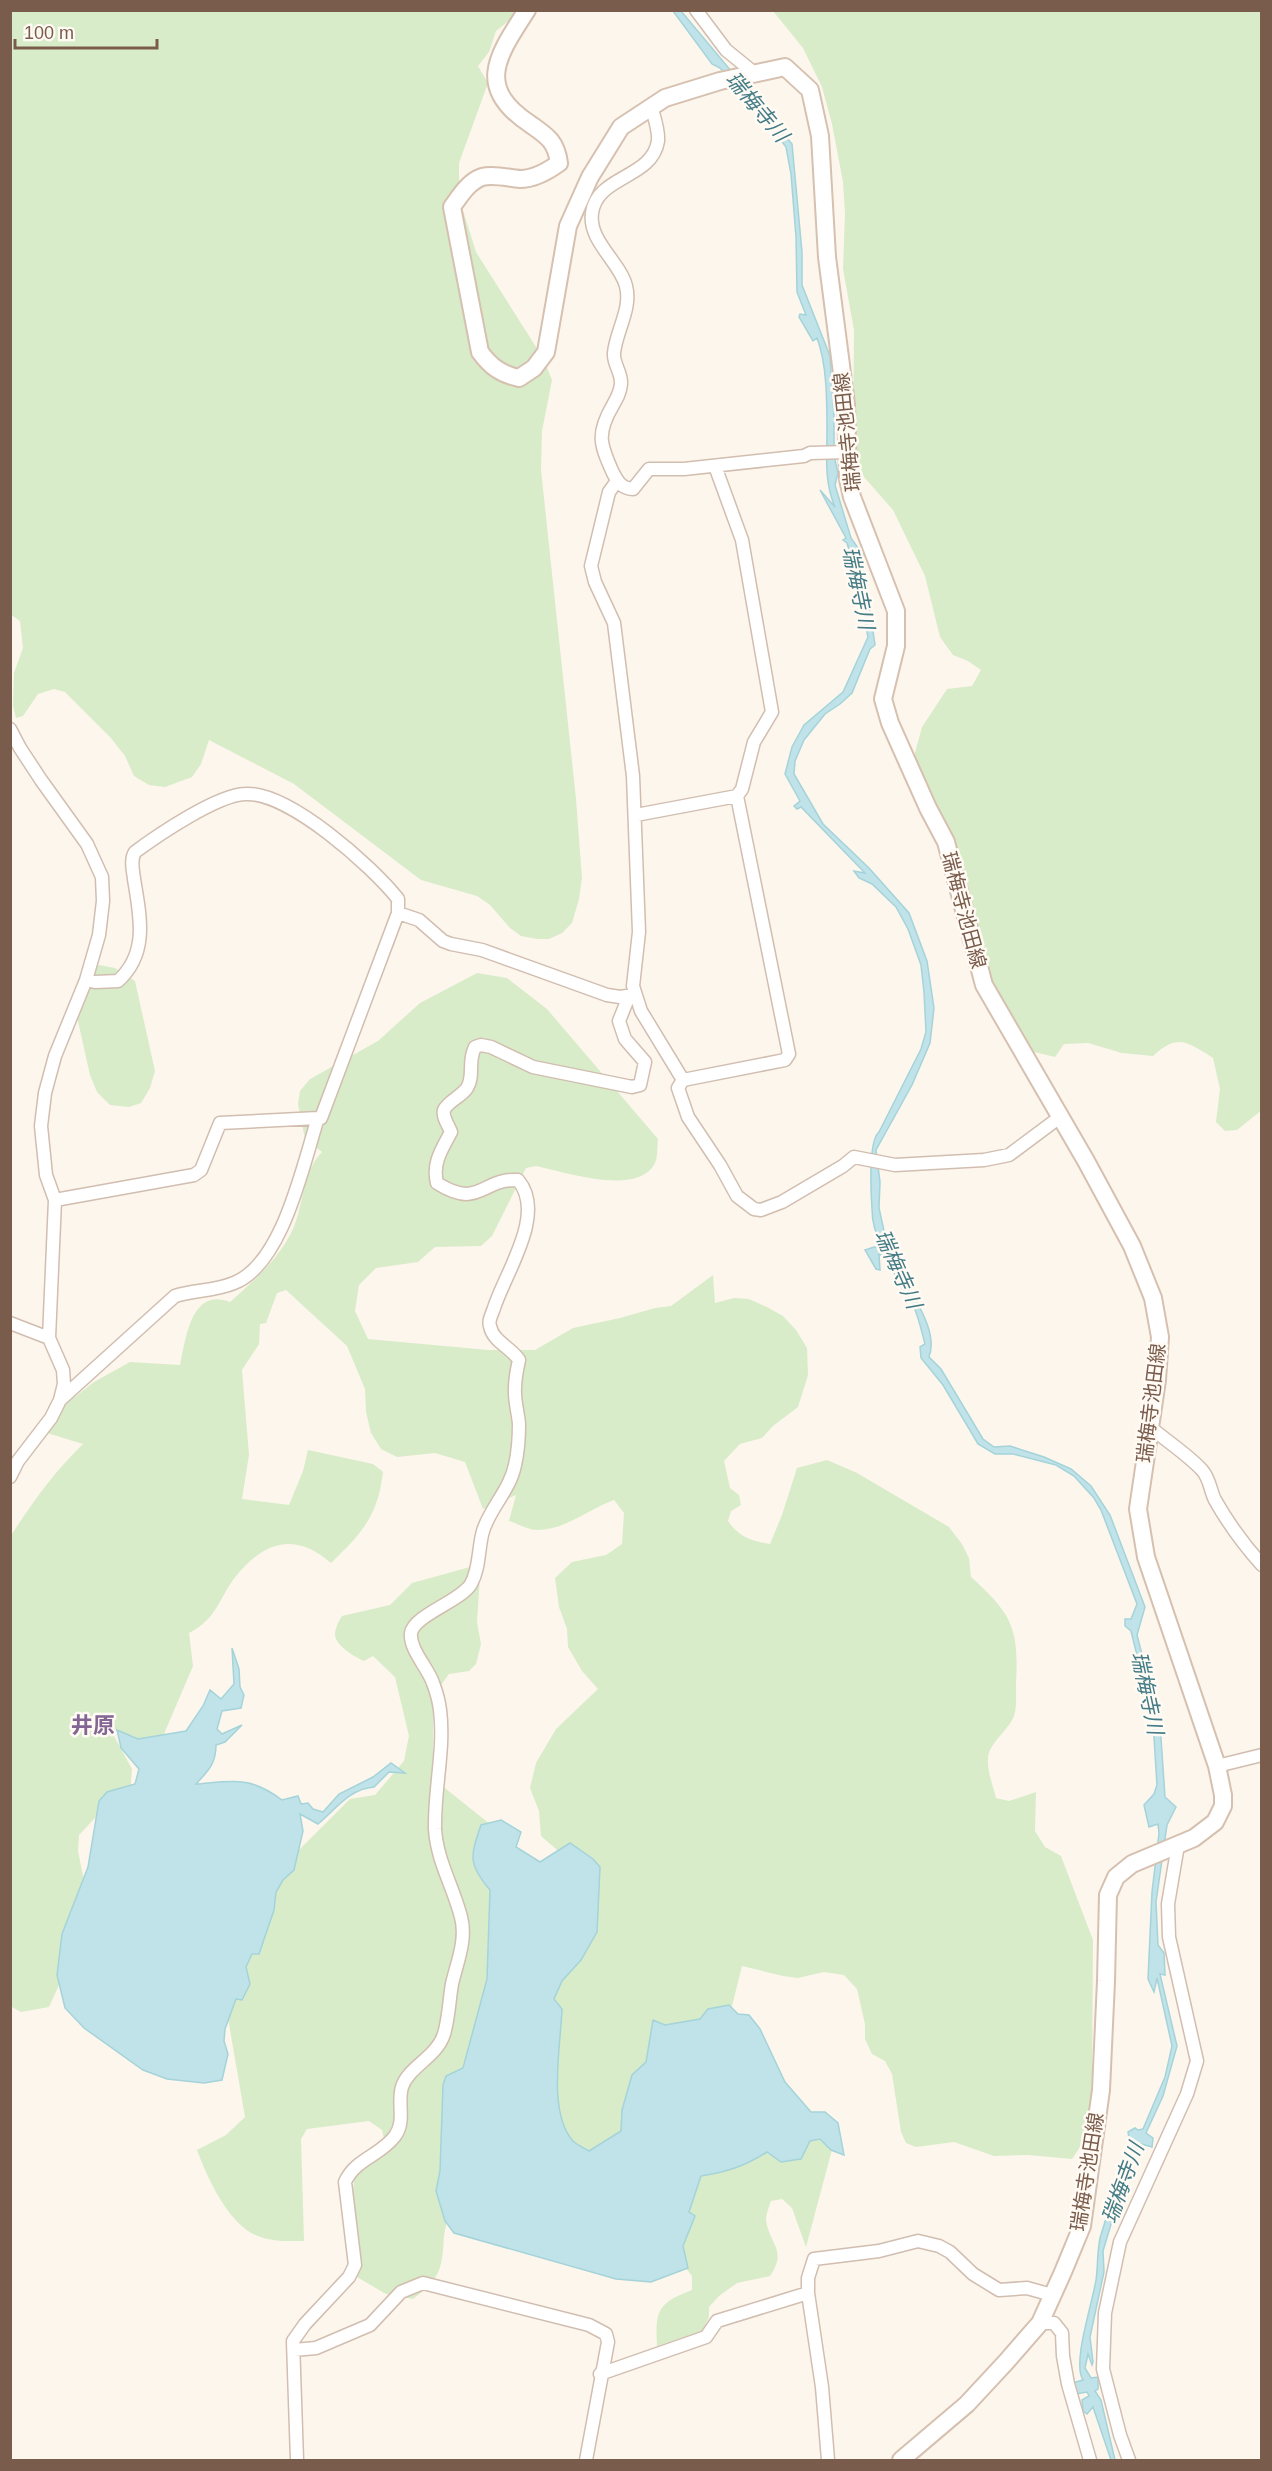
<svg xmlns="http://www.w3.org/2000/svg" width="1272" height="2471" font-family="Helvetica,'Noto Sans JP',sans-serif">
	<rect width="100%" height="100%" fill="#fdf6ec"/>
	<path fill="#d8ecc9" d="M10 11H521L496 31 489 52 478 66 488 83 459 163V198L476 252 543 358 552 380 542 431 541 470 576 799 582 878 579 899 572 923 562 933 549 939H537L521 936 510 928 490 905 477 896 421 880 294 784 209 740 201 764 192 777 165 787 149 785 134 776 125 756 110 737 65 692 54 689 38 694 23 716 16 718 13 706 14 673 23 648 20 621 10 614Z
		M773 11H1261L1262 1110 1237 1130 1225 1131 1216 1122 1220 1089 1213 1058C1187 1042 1178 1033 1153 1056L1122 1053 1088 1043 1064 1044 1055 1057 1030 1051 973 979 965 886 913 760 922 727 947 689 972 686 981 670 968 661 953 655 940 637 925 576 893 510 864 477 853 447 854 330 843 269 845 213 843 182 832 124 822 87 803 48Z
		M99 965 115 968 135 981 155 1071 150 1088 141 1103 129 1107 110 1105 97 1092 90 1075 75 1008 88 969Z
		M477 973 507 978 547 1009 658 1139C657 1146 658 1157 655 1163 638 1197 565 1172 536 1166L526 1168 492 1236 481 1246 435 1247 418 1262 376 1268 359 1285 355 1311 368 1339 488 1350H535L573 1328 620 1318 655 1308 671 1306 713 1275 715 1303 734 1298 749 1299 767 1307 783 1316 796 1330 807 1348 808 1375 798 1407 773 1426 762 1438 740 1444 724 1461 730 1488 739 1495 741 1505 731 1511 728 1521C739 1537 751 1541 770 1544L782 1515 797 1468 827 1460 857 1473 949 1527 962 1544 969 1558 971 1577C1012 1614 1019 1628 1016 1684 1016 1694 1017 1707 1014 1716 1008 1731 989 1743 988 1758 987 1770 993 1786 996 1798L1009 1801 1036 1792 1035 1831 1045 1847 1061 1856 1093 1940 1092 2090 1084 2141 1072 2159 1028 2155 994 2156 954 2142 916 2147 906 2143 901 2132 892 2074 885 2061 872 2054 865 2039V2024L857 1989 844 1975 824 1972 798 1978 783 1976 742 1966 727 2026 621 2151 581 2161 550 2128 540 2002 585 1874 541 1836 539 1811 530 1788 536 1763 556 1729 598 1689 582 1671 568 1647 567 1629 559 1607 555 1578 572 1562 606 1555 622 1544 624 1513 614 1500C588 1509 566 1530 537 1530 529 1530 518 1524 509 1521L516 1495 483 1509 465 1462 435 1453 397 1457 381 1449 371 1433 366 1412 365 1389 347 1346 286 1290 277 1293 266 1323 260 1324 259 1344 242 1370 249 1455 242 1499 289 1505 303 1471 308 1450 373 1464 383 1472C378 1516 362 1533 331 1563 295 1532 265 1541 236 1576 218 1599 218 1618 189 1633L193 1666 161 1741 128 1743 108 1725 132 1769 130 1797 110 1802 79 1835 78 1851 85 1886 64 1974 49 2007 21 2012 10 2006V1537C32 1503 54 1472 83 1444L44 1432 57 1411 94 1382 130 1362 180 1365C186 1338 191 1287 230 1302 254 1281 279 1259 293 1229 304 1204 302 1172 322 1152L305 1139 298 1104 300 1091 310 1079 378 1041 420 1003Z
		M470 1567 480 1576 477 1622 481 1644 476 1664 469 1671 449 1674 441 1685 433 1707V1750L441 1785 500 1832 497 1960 444 2236C442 2269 441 2278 413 2299L386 2294 357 2277 349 2249 354 2180 384 2139 382 2130 369 2121 307 2129 301 2139 304 2241C288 2241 273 2242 258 2236 229 2226 207 2177 197 2150L226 2135 245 2117 223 1989 288 1861 350 1799 375 1795 404 1761 409 1736 395 1677 373 1656 364 1661C355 1657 336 1646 335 1635 335 1628 339 1621 342 1616L390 1605 412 1583Z
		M814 2135 833 2146 806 2247 792 2208 782 2199 771 2201C769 2206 766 2215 766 2220 769 2244 788 2250 770 2276L737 2283 719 2296 709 2307V2317L702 2331 657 2346C655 2310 658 2303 692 2290V2276L680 2261 688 2191 705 2167Z"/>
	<path fill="#bfe3e8" stroke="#a5d3da" stroke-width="1.5" d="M673 11H681L792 144 802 252V285L830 356 834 417V456L838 473 835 485 851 538 863 555 858 553 866 584 875 645 870 649 852 693 840 704 825 714 804 740 795 761 794 774 823 824 869 868 909 913 927 961 934 1008 930 1043 912 1085 876 1150 880 1182 879 1208 886 1240 892 1243C894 1278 942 1323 929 1357L941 1369 983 1439 994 1447 1010 1446 1044 1457 1071 1469 1091 1486 1110 1515 1145 1607 1137 1635 1160 1724 1165 1797 1176 1807 1167 1825 1156 1902 1158 1945 1164 1953 1165 1975 1160 1974 1177 2046 1163 2096 1146 2133 1153 2138 1152 2147 1141 2144 1128 2170 1117 2216 1112 2221 1103 2251 1104 2272 1090 2337 1093 2362 1092 2365 1088 2354 1085 2368 1091 2378 1098 2377V2389L1095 2391 1101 2400 1115 2460H1111L1093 2407 1087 2414 1083 2411 1082 2400 1089 2396 1087 2392 1076 2394 1072 2383 1083 2380C1072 2363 1092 2305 1096 2280 1098 2266 1097 2253 1100 2238 1110 2205 1120 2173 1135 2142L1129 2138 1128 2132 1135 2128 1138 2130 1143 2129 1165 2077 1172 2046 1157 1978 1154 1992 1148 1979 1152 1892 1159 1833 1158 1824 1149 1827 1144 1805 1154 1794 1157 1785 1153 1721 1131 1631 1125 1626V1619H1131L1137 1604 1101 1510 1094 1498 1074 1476 1056 1465 1013 1454H995L978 1444 943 1385 921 1358 920 1347 925 1344C919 1321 914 1294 893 1280L896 1279C894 1270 887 1257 879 1254L880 1270 876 1269 865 1250 874 1247 880 1248 882 1245C876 1235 872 1221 872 1209 871 1195 868 1140 879 1132L921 1049 926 1032 924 992 921 965 908 929 896 907 872 884 859 878 854 871 865 873 801 807 797 809 794 806 800 801 785 774 792 747 804 725 843 692 868 637 858 580 847 543 843 540 846 538 820 490 835 507C824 482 827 457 827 430 827 402 827 364 817 338L813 341 799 317 800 314 806 315 797 292 796 237 791 174 786 147 753 103 720 68 712 64Z
		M232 1648 239 1669 240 1687 244 1695 241 1708 222 1711 217 1729 222 1734 242 1725 225 1742 216 1745C216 1764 208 1771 196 1784 234 1781 250 1776 282 1800L298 1796 301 1804 308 1803 313 1809 323 1812 339 1794 373 1777 391 1763 405 1773 389 1772 374 1787C349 1789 336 1809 318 1824L300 1814 303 1831 294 1870 283 1880 276 1892 274 1910 259 1954H252L246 1967 250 1984 242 2000 236 1999 225 2029 224 2041 228 2054 222 2080 204 2083 167 2079 143 2070 84 2028 65 2008 57 1975 62 1934 88 1867 99 1801 107 1792 135 1784 139 1769 121 1748 117 1730 138 1739 186 1731 203 1706 210 1690 221 1699 234 1684Z
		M501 1820 521 1832 516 1847 540 1862 570 1843 593 1859 600 1867 597 1932 581 1960 562 1981 554 1999 562 2009C561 2044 547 2112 573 2141 577 2145 584 2148 589 2151L621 2131 622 2110 632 2075 646 2062 653 2020 665 2025 700 2019 708 2009 729 2005 738 2014 749 2015 760 2029 785 2082 811 2112H825L838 2123 844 2155 831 2150 820 2139 810 2141 801 2159 781 2162 767 2152C745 2166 727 2172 701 2176L689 2212 695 2216 683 2246 688 2268 651 2282 616 2279 454 2233 445 2221 436 2191 440 2171 443 2085 446 2076 463 2068 487 1979 490 1890C468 1864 470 1857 481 1825Z"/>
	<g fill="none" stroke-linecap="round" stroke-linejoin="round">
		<defs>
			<path id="street" d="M696 10 726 50 753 72
				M651 106C654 116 659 130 658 141 652 179 597 175 592 213 588 241 620 262 626 286 632 309 616 331 614 353 613 364 622 373 621 384 620 393 617 398 613 405 596 434 600 444 613 473 618 482 621 488 633 489L649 469H684L804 456 810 453 849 452
				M617 481 609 492 591 566 595 582 614 623 633 776 639 932 633 986 641 1011 683 1080
				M10 729 20 748 41 780 87 844 102 877 103 901 99 935 86 980 55 1056 45 1093 41 1126 46 1175 55 1200 49 1338 63 1370 64 1384 60 1400 51 1418 18 1461 10 1477
				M737 796 789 1054 785 1060 683 1080 678 1088 688 1117 720 1165 737 1196 754 1209 761 1210 782 1202 843 1166 854 1157 895 1165 984 1160 1009 1155 1060 1117
				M636 815 737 796 742 789 754 742 772 712 742 540 715 466
				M398 913 419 920 443 941 451 944 482 950 607 995 620 997 634 995
				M55 1200 194 1175 201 1170 220 1123 318 1118
				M10 1323 49 1338
				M60 1400 175 1296C194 1290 215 1291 234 1283 283 1264 303 1164 318 1118H321L398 913V899C372 866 288 791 245 794 217 795 158 835 135 852 130 860 133 870 134 879 140 916 149 953 118 981L95 982 86 980
				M1151 1430 1155 1431C1171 1444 1189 1456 1202 1470 1210 1479 1210 1490 1215 1500 1228 1523 1244 1545 1262 1565
				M1217 1766 1262 1755
				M1040 2323H1054L1062 2333 1063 2356 1068 2384 1090 2460
				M294 2350 316 2348 370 2325 401 2292 423 2283 589 2325 606 2334 608 2342 586 2460
				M600 2374 706 2337 717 2321 808 2293
				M297 2460 293 2341 305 2324 349 2277 355 2265 345 2182C355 2159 380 2156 395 2136 406 2121 397 2103 402 2087 408 2067 437 2057 444 2034 449 2017 449 2001 452 1984 457 1962 467 1940 461 1917 453 1886 437 1861 435 1829 434 1789 445 1749 440 1710 439 1701 436 1691 433 1683 428 1668 409 1649 411 1633 414 1615 461 1601 471 1584 480 1568 478 1548 483 1531 490 1508 510 1490 515 1465 518 1452 519 1438 519 1424 518 1412 514 1400 515 1388 515 1379 517 1369 519 1360 511 1347 493 1342 490 1326 488 1321 492 1314 494 1308 505 1273 547 1214 518 1180 482 1178 479 1210 437 1183 432 1163 442 1149 451 1132 449 1126 442 1117 444 1110 447 1102 462 1096 467 1088 475 1075 467 1063 475 1047L481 1045 491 1047 533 1067 632 1087 640 1085 645 1062 625 1039 619 1021 629 996
				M828 2460 822 2387 808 2293V2278L814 2259 879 2251 918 2241 939 2246 950 2252 973 2274 999 2290 1027 2288 1052 2295
				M1129 2460 1120 2435 1103 2369 1105 2313 1120 2242 1187 2094 1197 2061 1169 1937 1168 1904 1178 1845"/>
			<path id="secondary" d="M527 10C498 55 474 87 530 124 547 136 556 141 559 163 548 171 535 179 520 179 508 178 494 174 482 177 468 182 460 196 452 207L480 352C491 367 501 374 519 378L534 368 546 352 568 226 590 177 621 127 665 98 720 81 785 67 810 90 820 136 827 257 846 404 848 479 852 497 896 611V646L883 699 890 723 928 808 946 842 984 985 1086 1161 1132 1246 1153 1298 1160 1337 1157 1380 1138 1509 1146 1557 1217 1766 1223 1795V1806L1215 1822 1194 1838 1132 1864 1116 1877 1108 1895 1106 1981 1101 2090 1082 2226 1063 2272 1040 2323 1006 2362 967 2404 901 2460"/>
		</defs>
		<use href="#street" stroke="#d1beb0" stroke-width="15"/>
		<use href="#secondary" stroke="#d6c0b0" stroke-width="20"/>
		<use href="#street" stroke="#fff" stroke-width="12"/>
		<use href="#secondary" stroke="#fff" stroke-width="16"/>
	</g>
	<g text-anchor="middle" stroke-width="5" stroke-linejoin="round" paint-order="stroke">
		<g font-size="20" fill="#7a5c4d" stroke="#fffaf3">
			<text transform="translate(847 432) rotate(-96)" y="7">瑞梅寺池田線</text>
			<text transform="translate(964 910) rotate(75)" y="7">瑞梅寺池田線</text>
			<text transform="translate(1151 1403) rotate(-83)" y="7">瑞梅寺池田線</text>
			<text transform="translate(1087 2172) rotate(-81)" y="7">瑞梅寺池田線</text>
		</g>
		<g font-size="21" font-style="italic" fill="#437c86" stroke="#fffaf3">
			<text transform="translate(757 107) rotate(50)" y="7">瑞梅寺川</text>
			<text transform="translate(858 588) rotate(78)" y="7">瑞梅寺川</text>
			<text transform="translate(898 1269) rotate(66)" y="7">瑞梅寺川</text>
			<text transform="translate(1147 1693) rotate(78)" y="7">瑞梅寺川</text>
			<text transform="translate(1123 2183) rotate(-70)" y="7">瑞梅寺川</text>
		</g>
		<g font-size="22" font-weight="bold" fill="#846695" stroke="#fffaf3">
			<text x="93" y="1733">井原</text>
		</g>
	</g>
	<rect width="1272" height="2471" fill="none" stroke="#7a5c4d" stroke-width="24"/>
	<path d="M15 39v9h142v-9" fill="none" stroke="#7a5c4d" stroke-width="3"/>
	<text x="24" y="39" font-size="18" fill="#7a5c4d" stroke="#fffaf3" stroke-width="4.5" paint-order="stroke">100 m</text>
</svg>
